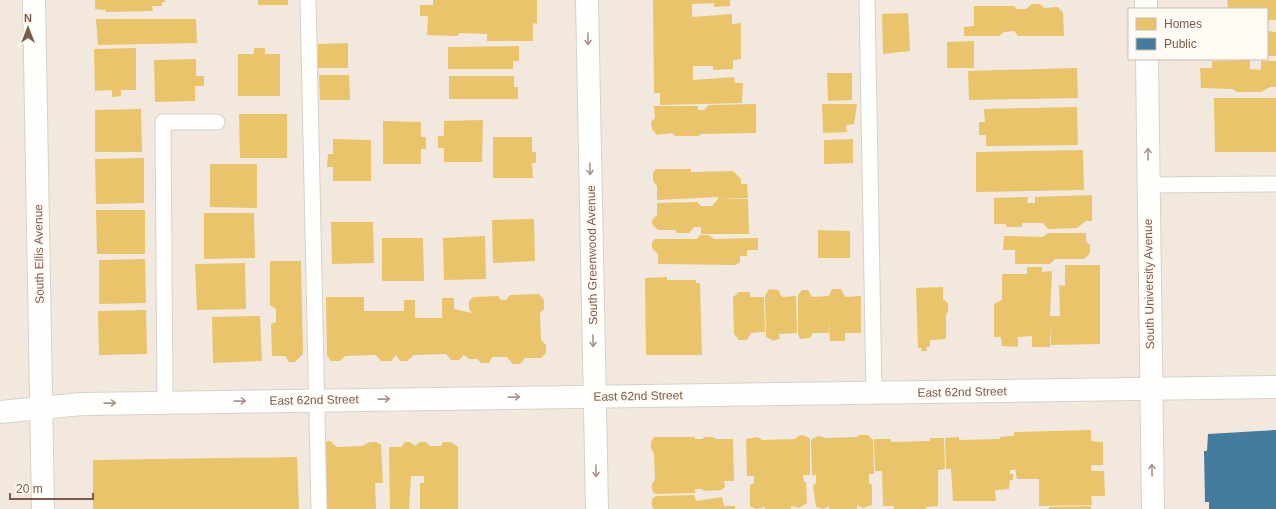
<svg xmlns="http://www.w3.org/2000/svg" width="1276" height="509" font-family="Helvetica,sans-serif">
	<rect width="100%" height="100%" fill="#f9f5f0"/>
	<path fill="#f2e8de" fill-rule="evenodd" d="M0 0H1276V509H0ZM1129 9H1267V59H1129Z"/>
	<path fill="#e9c46a" d="M95 0H165V2H162V6H152L153 11 106 12V10L95 9Z
		M258 0H288V5H258Z
		M433 0H537V24L533 23V41H487V34L460 33 457 36 427 35 428 16H420V5H433Z
		M653 0H730V6L714 7V3L692 4V17L732 14V24L741 23V59L733 60V69L713 70V66H693V80L734 77 735 83H743L742 103 660 105V93H654Z
		M1227 0H1276V20H1269V23H1267V9H1228Z
		M1032 4H1040L1044 8 1058 7 1063 13 1064 36H1018L1014 31 1004 32 999 36H964V27L974 26V6H1014L1017 9H1026Z
		M908 13 910 51 883 54 882 14Z
		M96 19H196L197 43 98 45Z
		M1267 31 1276 32V56H1267Z
		M974 41V68H947V42Z
		M348 43V68H318V44Z
		M519 46V61H513V69H448V47Z
		M136 48V90H121V96L112 97V90L95 91 94 49Z
		M254 48H265V54H280V96H238V54H254Z
		M196 59V76H204V86H195V101L155 102 154 60Z
		M1250 60V69L1261 70V61H1276V87H1270L1261 92H1237L1232 89 1201 88 1200 68H1212V61Z
		M1077 68 1078 98 969 100 968 71Z
		M827 73H852V100L828 101Z
		M319 75H349L350 100H320Z
		M449 76H514V87H518V99H449Z
		M1214 98H1276V152H1215Z
		M756 104V133L701 134 698 136H675L672 133 657 135 652 129 651 122 655 118 654 106H698V110H704L709 105Z
		M822 104H857L854 124 846 125 847 132 823 133Z
		M1077 107 1078 145 986 146V135H979V122H985L984 109Z
		M141 109 142 152H95V110Z
		M239 114H287V158H240Z
		M483 120 482 162H444V148H438V136H444V121Z
		M383 121 421 122V137H426V149H421V164H383Z
		M493 137H532V152H536V163H532L533 178H493Z
		M333 139 371 140V181H333V167H327L328 154H333Z
		M853 139V163L824 164V140Z
		M1083 150 1084 190 976 192V152Z
		M144 158V203L96 204 95 159Z
		M210 164H257V208L210 207Z
		M656 169H691V172L733 171 741 179V184H747L748 198 718 199V197L657 200V186L653 181V173Z
		M1092 195V221H1086L1077 228 1048 229 1043 223H1022V227H1006V224H994V198L1028 197 1027 203H1035V197Z
		M718 199H748L749 234H701V227H694L689 233H677L675 230H658L652 224V220L657 215V203L697 202 701 206H712Z
		M96 210H145V254H97Z
		M204 213H254L255 258 204 259Z
		M534 219 535 261 493 263 492 220Z
		M331 222H373L374 263 332 264Z
		M818 230 850 231V258H818Z
		M1048 233H1086V241L1090 245V253L1084 259H1055L1050 264H1015V250H1003L1004 236 1043 237Z
		M700 235H708L714 239 758 238V250H747V256H740V262L736 265 658 264V254L652 248V242L655 239H697Z
		M485 236 486 279 444 280 443 238Z
		M382 238H423L424 281H382Z
		M145 259 146 303 99 304V260Z
		M270 261H301L303 354 295 362H289L285 356H272L271 324 276 322V309L270 305Z
		M245 263 246 309 197 310 195 264Z
		M1065 265H1100V344L1051 345 1050 326V347H1032V336L1018 337V347L1002 346 1001 337H994V304L1002 300V274H1027V267H1042V272L1052 271 1050 316H1060L1059 285 1065 286Z
		M667 277V280H696V283H700L702 355H646L645 278Z
		M943 287V299L948 303V312L946 314V339L930 340V347H926L927 351H921L922 348H918L916 288Z
		M769 289 778 290 782 297 796 296 797 333 779 334 780 338 774 341 766 337 765 296Z
		M832 289H841L845 297 861 296V333H845V341H830L829 320V333H813L810 338 800 339 798 334V295L802 290H808L812 297 829 296Z
		M739 292H750V297H764L765 332 751 333 747 340H739L734 334 733 297Z
		M539 294 544 300V309L540 313 541 340 546 345V353L541 358H525L520 364H513L507 357H492L489 363H481L477 359H469L464 355 459 360H451L446 354 414 355 407 361H400L396 355 391 361H381L376 355 345 356 340 361H331L327 356 326 297H364V311H404V300H415V318H442V298H454V309L472 313 469 309V301L473 297 498 296 501 300H506L510 295Z
		M146 310 147 354 99 355 98 311Z
		M260 316 262 361 213 363 212 317Z
		M1091 430V441L1103 442V465H1091V471H1104L1105 496H1091L1092 505 1039 506V479H1017L1015 468V470H1010V474H1013V480H1010L1009 489 995 490 996 501H953L951 469H946L945 438 959 437V440L1000 439V437L1014 436V432Z
		M800 435 806 436 810 439V475H803L804 482H806L807 503 799 508 791 506V509H765V507L756 509 750 506V485L754 483V476H747L746 439 758 437 762 440 795 439Z
		M859 435H868L873 440 874 474H869V483L872 485V505L863 508 857 505V509H829V506L823 509 816 507 813 486 816 483V475H812L811 440 818 436 827 438 857 437Z
		M654 437H695V439H702L705 437H711L717 439H733L734 481H724L725 487 721 490 704 491 702 489H695V493L655 494 652 490V484L655 480 654 454 651 448V442Z
		M930 438H944L945 469 938 470V506L926 507V509H894V506H883L882 471H875L874 439H891V442L930 441Z
		M330 441 337 447 362 446 370 442H376L381 445 383 483H375L376 509H323L324 442Z
		M405 442H410L415 446 420 442H426L430 446H441L443 442H451L458 447V509H420V483H424V476H411L409 509H390L389 447H401Z
		M297 457 299 509H93V460Z
		M694 495 696 501 722 497 724 506H735V509H654L652 507V499L656 496Z
		M1091 506V509H1049V507Z"/>
	<path fill="#457b9d" d="M1276 430V509H1209V502H1205L1204 451H1207L1208 434Z"/>
	<g fill="none" stroke-linecap="round" stroke-linejoin="round">
		<defs>
			<path id="service" d="M308 0 319 509
				M867 0 874 393
				M1148 185 1276 184
				M165 402 163 122H217"/>
			<path id="minor" d="M34 0 43 509
				M587 0 597 509
				M1146 0V9
				M1147 59 1153 509
				M0 412 82 404 1276 387"/>
		</defs>
		<use href="#service" stroke="#d7d1cb" stroke-width="17"/>
		<use href="#minor" stroke="#d7d1cb" stroke-width="24"/>
		<use href="#service" stroke="#fefefd" stroke-width="15"/>
		<use href="#minor" stroke="#fefefd" stroke-width="22"/>
	</g>
	<defs><path id="oneway-shaft" d="M-6 0H5M1.5-3L5.5 0L1.5 3" fill="none" stroke-width="1.6" stroke-linecap="round" stroke-linejoin="round"/></defs>
	<g stroke="#a8958b">
		<use href="#oneway-shaft" transform="translate(588 39) rotate(89)"/>
		<use href="#oneway-shaft" transform="translate(1148 154) rotate(-91)"/>
		<use href="#oneway-shaft" transform="translate(590 169) rotate(89)"/>
		<use href="#oneway-shaft" transform="translate(593 341) rotate(89)"/>
		<use href="#oneway-shaft" transform="translate(514 397) rotate(-1)"/>
		<use href="#oneway-shaft" transform="translate(384 399) rotate(-1)"/>
		<use href="#oneway-shaft" transform="translate(240 401) rotate(-1)"/>
		<use href="#oneway-shaft" transform="translate(110 403) rotate(-1)"/>
		<use href="#oneway-shaft" transform="translate(1152 470) rotate(-91)"/>
		<use href="#oneway-shaft" transform="translate(596 471) rotate(89)"/>
	</g>
	<g text-anchor="middle" stroke-width="4" stroke-linejoin="round" paint-order="stroke">
		<g font-size="12" fill="#7a5c4d" stroke="#fffaf3">
			<text transform="translate(39 254) rotate(-91)" y="4">South Ellis Avenue</text>
			<text transform="translate(592 255) rotate(-91)" y="4">South Greenwood Avenue</text>
			<text transform="translate(1149 284) rotate(-91)" y="4">South University Avenue</text>
			<text transform="translate(962 392) rotate(-1)" y="4">East 62nd Street</text>
			<text transform="translate(638 396) rotate(-1)" y="4">East 62nd Street</text>
			<text transform="translate(314 400) rotate(-1)" y="4">East 62nd Street</text>
		</g>
	</g>
	<rect x="1128" y="8" width="140" height="52" fill="#fffaf3" stroke="#cabbb1"/>
	<rect x="1136" y="18" width="20" height="12" fill="#e9c46a" stroke="#cabbb1"/>
	<text x="1164" y="28" font-size="12" fill="#7a5c4d">Homes</text>
	<rect x="1136" y="38" width="20" height="12" fill="#457b9d" stroke="#cabbb1"/>
	<text x="1164" y="48" font-size="12" fill="#7a5c4d">Public</text>
	<g transform="translate(28 28)" stroke="#fffaf3" stroke-width="3" paint-order="stroke">
	<path d="M0-3L7 15L0 10L-7 15Z" fill="#7a5c4d"/>
	<text y="-6" font-size="11" font-weight="bold" text-anchor="middle" fill="#7a5c4d">N</text>
	</g>
	<path d="M10 493v6h83v-6" fill="none" stroke="#7a5c4d" stroke-width="2"/>
	<text x="16" y="493" font-size="12" fill="#7a5c4d" stroke="#fffaf3" stroke-width="3" paint-order="stroke">20 m</text>
</svg>
